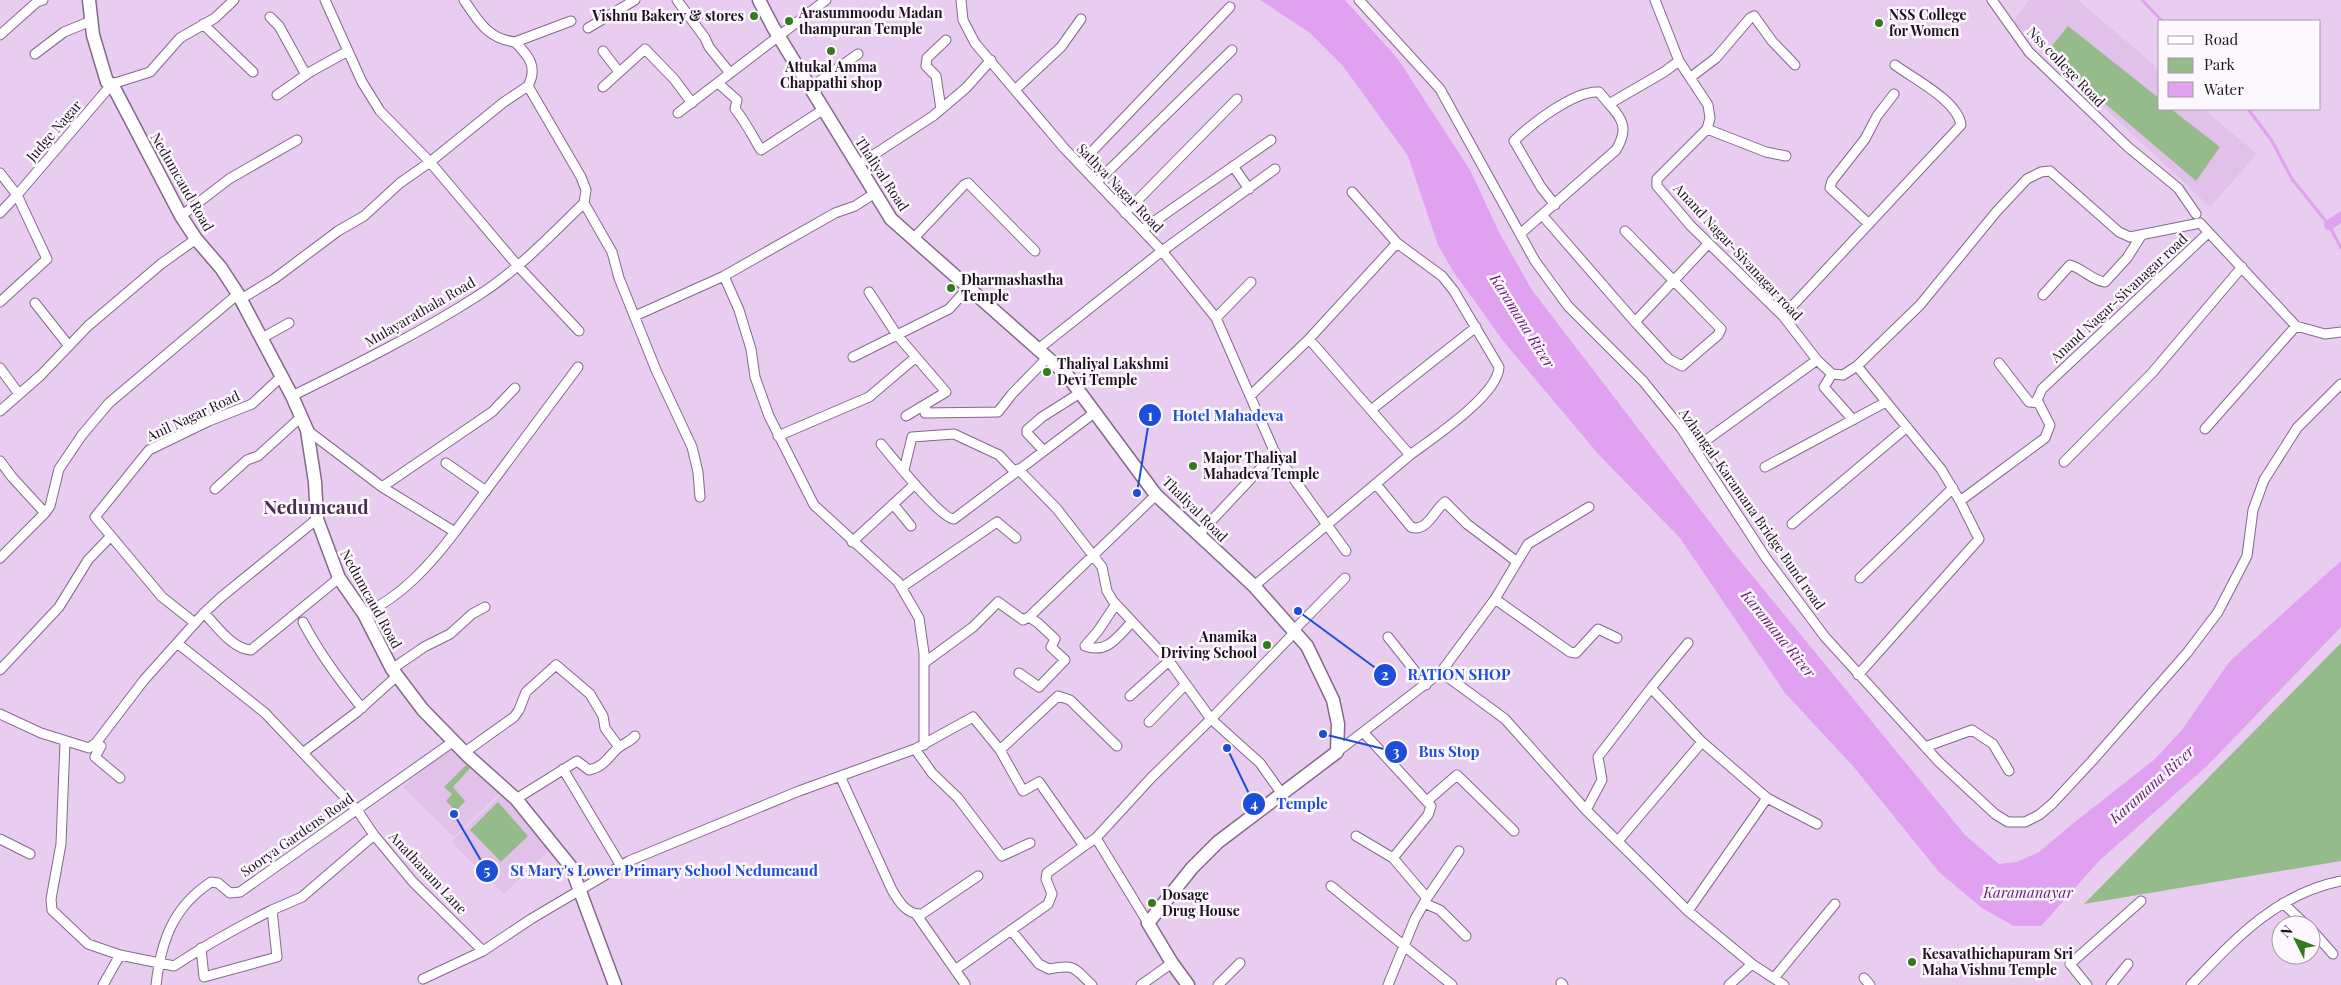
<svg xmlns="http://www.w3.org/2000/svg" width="2341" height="985" font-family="'Playfair Display',serif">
	<rect width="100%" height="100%" fill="#e9cdf1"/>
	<path fill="#e1c0ea" d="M2029 0H2078L2160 70V109H2204L2257 154 2210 207 2013 22Z
		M450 747 502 791 454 837 403 787Z
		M501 795 551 848 504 894 451 842Z"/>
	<path fill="#95bb8b" d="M2068 26 2160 99V109H2171L2220 147 2196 181 2046 53Z
		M2341 643V861L2084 904 2331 653Z
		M466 765 470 768 453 787 465 801 456 811 446 801 452 794 444 787Z
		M498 802 528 836 501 862 470 830Z"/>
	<path fill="#dfa1f0" d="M1260 0H1345L1398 59 1470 170 1499 232 1532 290 1732 551 1965 835 1999 864 2017 862 2039 852 2071 825 2155 759 2181 731 2230 661 2341 561V627L2207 766 2100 860 2041 926H2014L1982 908 1939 872 1853 766 1785 693 1680 538 1600 456 1504 342 1453 271 1438 245 1408 156 1343 66 1310 33Z"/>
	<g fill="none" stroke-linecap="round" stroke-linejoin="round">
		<path stroke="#dfa1f0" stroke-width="3" d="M2142 0 2162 21
			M2248 109 2272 141 2292 179 2329 225 2341 248"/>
		<path stroke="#dfa1f0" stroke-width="10" d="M2329 225 2341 217"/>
		<defs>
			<path id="street" d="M325 0 362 82 380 111 430 162 517 265 579 331
				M677 0 705 38 709 47 730 73
				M961 0 963 20 975 43 1064 148 1162 251 1037 350
				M1359 0 1440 89 1535 261 1568 306 1643 381 1681 428 1766 558 1825 637 1939 762 1995 814 2008 822H2025L2039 815 2052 804 2092 761 2187 653 2218 612 2247 556 2253 510 2264 480 2297 428 2341 384
				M1655 0 1679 61 1708 105 1710 118 1707 129 1657 179V186L1690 225 1783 316 1817 360 1832 374 1843 375 1857 366 1941 469 1960 501 2045 438 2050 425 2037 400 2042 389 2208 233
				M1992 0 2029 52 2128 147 2178 188 2196 214
				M270 17 279 26 306 75
				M203 24 253 72
				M588 28 635 0
				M0 35 37 2 43 0
				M515 42 571 21
				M603 51 619 72
				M35 54 64 32 91 21
				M1691 77 1716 58 1750 18 1754 16 1772 41 1795 65
				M718 83 737 100 735 109C746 122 752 136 761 150L824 109
				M603 87 645 49 674 79 692 103
				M810 88 858 54
				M1016 89 1061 47 1081 19
				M277 95 310 72 348 51
				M941 109 936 76 926 66 927 58 946 40
				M678 113 826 0
				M1707 129 1766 152 1786 156
				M1080 164 1230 7
				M858 165 933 116 966 88 991 60
				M1233 166 1249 189
				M1275 169 1162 251 1216 318 1275 453 1346 551
				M0 173 17 195 0 213
				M1097 182 1232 50
				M1352 192 1397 243 1442 276 1454 291 1499 367C1498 395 1433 438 1410 455
				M584 203 612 252 619 278 656 370 692 447 698 472 700 497
				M1555 205 1541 187 1514 141C1531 124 1575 90 1599 92L1609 104
				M1125 213 1237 99
				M181 216 229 179 297 140
				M1543 216 1635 322
				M1869 224 1830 188 1832 181 1865 139 1877 116 1894 94
				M1142 230 1271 140
				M1625 231 1721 329 1718 335 1682 366 1669 359 1635 322 1708 244
				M1520 234 1616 150C1628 130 1624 120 1609 104L1664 72 1679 61
				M913 239 964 185 968 183 1035 251
				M724 276 739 310 751 349 755 377 769 416 814 505 898 582 919 618 924 653V745
				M869 292 897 335 946 392 906 416
				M2043 295 2070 265C2082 268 2093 281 2105 282L2127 258 2141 236
				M241 299 274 279 338 231 364 216 400 183 430 162 504 102 528 86
				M0 302 47 259 17 195 112 84 150 72 180 38 215 18 234 0
				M35 303 69 346
				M635 316 724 276 835 213 855 206 875 193
				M1783 316 1961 125C1958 101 1914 79 1895 65
				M1216 318 1251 282
				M262 338 289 323
				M853 357 949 309 968 288
				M1999 363 2029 402 2039 403
				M1857 366 1920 305 1997 211 2027 179 2041 172 2050 171 2119 232 2130 237 2200 223 2296 326 2325 334 2341 332
				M0 368 19 394
				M1832 374 1824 387 1853 420
				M1251 395 1309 339 1397 243
				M292 396C355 365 420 333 479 295 518 270 551 235 584 203L586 190 581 177 528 86C538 67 529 56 515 42 488 39 478 21 464 0
				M926 404 925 413 998 412 1012 394 1047 358
				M1371 410 1476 327
				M0 411 41 375 88 326 161 264 196 239
				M2205 429 2296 326
				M307 430 382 487 455 532 578 367
				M778 436 869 397 916 357
				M881 444C892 457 941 519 954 519L1094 413
				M1694 449 1817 360
				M1044 451 1027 433V430L1042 417 1080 393
				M0 461 12 477 45 513
				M2064 462 2152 373 2242 267
				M446 463 486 491
				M1765 467 1886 402
				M1018 469 1057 509 1102 567 1107 591 1113 601 1169 661 1211 719 1260 763 1282 794
				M904 470 912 437 954 434 999 455 1015 472
				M1376 484 1411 527C1427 533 1434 510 1445 502L1467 524 1516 561
				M382 487 492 412 515 388
				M215 489 247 460 258 456 301 417
				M893 504 911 526
				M1792 524 1907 427
				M1198 535 1275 453
				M111 536 162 597 195 623
				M852 542 915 484
				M0 558 45 513 50 506 59 469 82 435 109 403 238 294
				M1860 578 1953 488
				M1254 586 1410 455 1309 339
				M902 587 997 522 1016 538
				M1495 599 1570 652 1576 653 1598 629 1617 638
				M1116 604 1098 631 1085 646C1108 654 1117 637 1132 622
				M204 613C217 626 232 649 251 650L339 578
				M364 614C402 596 430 565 455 532
				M303 622C319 653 340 681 362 708
				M1294 630 1345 578
				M1388 637 1426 685
				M177 643 265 713 357 810 374 835 413 882 483 951
				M924 663 973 627 998 602 1023 620 1029 617 1156 495
				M392 669 424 647 450 634 472 614 485 607
				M0 670 59 607 88 560 111 536 95 517 149 450 209 421 252 404 282 376
				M1441 672 1495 599 1528 544 1589 507
				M1019 673 1039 687 1065 660 1051 647 1055 639 1038 623 1029 617
				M1858 675 1979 539 1960 501
				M1651 688 1688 643
				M1130 696 1169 661
				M0 714 41 733 89 748 96 743 144 680 204 613 220 598 317 519
				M1149 722 1186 684
				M1364 733 1431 806 1428 815 1393 858 1427 898 1415 919 1388 985
				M65 742 61 844 51 899 52 910 88 944 120 955 174 966C206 945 238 927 272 910L277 957 204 977 201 948
				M96 743 101 746 95 757 120 778
				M1925 747 1972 730 1993 744 2009 771
				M915 749 932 773 958 798 1002 856 1030 843
				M1000 750 1058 696 1070 700 1117 746
				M304 752 357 712 397 676
				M465 752 514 717 519 710 526 692 556 665 590 694 603 716 605 728 619 747
				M1337 752 1441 672 1505 719 1586 810 1688 911 1752 964 1784 985
				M563 769 621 866
				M840 776 892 890C899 902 907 915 922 914L978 876
				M516 799 577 761 589 770C604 767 608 757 618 748 624 743 630 742 635 736
				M1427 801 1457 775 1514 831
				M1586 810 1602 780 1598 757 1651 688 1702 742 1767 798 1817 824
				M1356 836 1393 858
				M1096 838 1148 923
				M0 839 30 854
				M1618 841 1702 742
				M1331 886 1452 985
				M1427 898 1459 851
				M1424 903 1440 910 1466 936
				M2283 903 2306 925
				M272 910 302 897 374 835
				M1688 911 1767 798
				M916 914 965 984 964 985
				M2311 929 2333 954
				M1011 930 1039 964 1049 969C1075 964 1073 967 1092 985
				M955 970 1048 904 1052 894 1046 879 1047 873 1084 846
				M1774 978 1835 904
				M1864 978 1870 985
				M423 979 483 951 531 919 629 861 799 791 915 749 973 717 1000 750 1023 791 1039 782 1084 846 1096 838 1151 778 1211 719 1295 632
				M1561 983 1563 985
				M103 985 120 955
				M156 985C161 941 173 907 211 882L218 883 230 893 240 892 454 741
				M1141 985 1172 963
				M1218 985 1240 963
				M1729 985 1752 964
				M2087 985 2070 964 2141 901
				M2111 985 2128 964
				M2191 985C2235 939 2276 894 2341 881"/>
			<path id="secondary" d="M89 0 93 35 107 82 112 84 181 216 196 239 221 268 238 294 292 396 307 430 315 482 317 519 339 578 364 614 392 669 423 710 468 756 516 799 571 867 615 985
				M759 0 773 27 891 219 1067 375 1156 495 1254 586 1307 646 1333 700 1338 724 1337 752 1218 842 1192 868 1148 923 1172 963 1188 985"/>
		</defs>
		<use href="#street" stroke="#83698a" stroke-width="11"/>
		<use href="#secondary" stroke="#83698a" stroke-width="15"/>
		<use href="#street" stroke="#fff" stroke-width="9"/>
		<use href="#secondary" stroke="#fff" stroke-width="12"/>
	</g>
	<g fill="#357b1e" stroke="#fdf7fe" stroke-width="2">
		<circle cx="754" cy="16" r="5"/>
		<circle cx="789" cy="21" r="5"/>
		<circle cx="1879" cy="23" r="5"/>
		<circle cx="831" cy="51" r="5"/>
		<circle cx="951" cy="288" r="5"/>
		<circle cx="1047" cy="372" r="5"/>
		<circle cx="1193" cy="466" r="5"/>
		<circle cx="1267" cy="645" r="5"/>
		<circle cx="1152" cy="903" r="5"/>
		<circle cx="1912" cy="962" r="5"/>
	</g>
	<g text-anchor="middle" stroke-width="5" stroke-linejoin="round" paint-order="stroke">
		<g font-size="14" font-weight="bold" fill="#1d1320" stroke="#fdf7fe" text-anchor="start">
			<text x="799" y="18">Arasummoodu Madan<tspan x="799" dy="16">thampuran Temple</tspan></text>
			<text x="1889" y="20">NSS College<tspan x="1889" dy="16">for Women</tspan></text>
			<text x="744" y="21" text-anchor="end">Vishnu Bakery &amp; stores</text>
			<text x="831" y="72" text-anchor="middle">Attukal Amma<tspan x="831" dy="16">Chappathi shop</tspan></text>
			<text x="961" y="285">Dharmashastha<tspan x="961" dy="16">Temple</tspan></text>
			<text x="1057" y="369">Thaliyal Lakshmi<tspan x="1057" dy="16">Devi Temple</tspan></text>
			<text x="1203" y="463">Major Thaliyal<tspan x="1203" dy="16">Mahadeva Temple</tspan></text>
			<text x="1257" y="642" text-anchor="end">Anamika<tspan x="1257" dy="16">Driving School</tspan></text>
			<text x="1162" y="900">Dosage<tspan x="1162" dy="16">Drug House</tspan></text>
			<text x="1922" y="959">Kesavathichapuram Sri<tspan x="1922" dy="16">Maha Vishnu Temple</tspan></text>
		</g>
		<g font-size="14" fill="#1d1320" stroke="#fdf7fe">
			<text transform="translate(2066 67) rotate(46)" y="5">Nss college Road</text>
			<text transform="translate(54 131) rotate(-49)" y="5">Judge Nagar</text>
			<text transform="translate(882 174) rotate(57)" y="5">Thaliyal Road</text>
			<text transform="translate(182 182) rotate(60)" y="5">Nedumcaud Road</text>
			<text transform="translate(1120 188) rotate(46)" y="5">Sathya Nagar Road</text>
			<text transform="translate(1738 252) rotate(47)" y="5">Anand Nagar-Sivanagar road</text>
			<text transform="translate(2119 298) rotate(-43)" y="5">Anand Nagar-Sivanagar road</text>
			<text transform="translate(420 312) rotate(-30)" y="5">Mulayarathala Road</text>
			<text transform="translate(193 416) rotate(-25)" y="5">Anil Nagar Road</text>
			<text transform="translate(1195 509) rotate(45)" y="5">Thaliyal Road</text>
			<text transform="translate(1752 509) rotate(55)" y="5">Azhangal-Karamana Bridge Bund road</text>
			<text transform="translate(371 599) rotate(61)" y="5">Nedumcaud Road</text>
			<text transform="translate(297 835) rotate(-35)" y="5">Soorya Gardens Road</text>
			<text transform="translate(428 873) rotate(47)" y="5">Anathanam Lane</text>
		</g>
		<g font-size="15" font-style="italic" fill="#651977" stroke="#fdf7fe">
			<text transform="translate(1522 321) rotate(58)" y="5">Karamana River</text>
			<text transform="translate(1778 634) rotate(51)" y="5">Karamana River</text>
			<text transform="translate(2152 785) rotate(-42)" y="5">Karamana River</text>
			<text x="2028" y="898">Karamanayar</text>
		</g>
		<g font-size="19" font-weight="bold" fill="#47304d" stroke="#fdf7fe">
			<text x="316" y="514">Nedumcaud</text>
		</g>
	</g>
	<path fill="none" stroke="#1d4ed8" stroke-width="2" d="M1137 493L1150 415M1298 611L1385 675M1323 734L1396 752M1227 748L1254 804M454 814L487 871"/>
	<g fill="#1d4ed8" stroke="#fdf7fe" stroke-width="2">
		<circle cx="1137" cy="493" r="5"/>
		<circle cx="1298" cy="611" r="5"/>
		<circle cx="1323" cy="734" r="5"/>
		<circle cx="1227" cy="748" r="5"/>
		<circle cx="454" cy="814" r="5"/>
		<circle cx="1150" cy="415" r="12"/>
		<circle cx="1385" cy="675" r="12"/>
		<circle cx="1396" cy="752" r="12"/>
		<circle cx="1254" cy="804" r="12"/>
		<circle cx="487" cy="871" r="12"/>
	</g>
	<g font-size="15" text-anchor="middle" font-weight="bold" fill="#fff">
		<text x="1150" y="421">1</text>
		<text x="1385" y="680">2</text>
		<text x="1396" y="757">3</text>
		<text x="1254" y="809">4</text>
		<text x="487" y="876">5</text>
	</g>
	<g font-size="15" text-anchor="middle" font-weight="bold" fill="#1d4ed8" stroke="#fdf7fe" stroke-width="5" stroke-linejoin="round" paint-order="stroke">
		<text x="1228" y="421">Hotel Mahadeva</text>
		<text x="1459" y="680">RATION SHOP</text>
		<text x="1449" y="757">Bus Stop</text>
		<text x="1302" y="809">Temple</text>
		<text x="664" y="876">St Mary's Lower Primary School Nedumcaud</text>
	</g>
	<rect x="2158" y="20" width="162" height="90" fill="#fdf7fe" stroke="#a39ca5"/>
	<rect x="2168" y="36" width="25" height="8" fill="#ffffff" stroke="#a39ca5"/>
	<text x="2204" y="45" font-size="15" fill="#1d1320">Road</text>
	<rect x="2168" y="58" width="25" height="15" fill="#95bb8b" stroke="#a39ca5"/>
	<text x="2204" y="70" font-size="15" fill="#1d1320">Park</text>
	<rect x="2168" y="82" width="25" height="15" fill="#dfa1f0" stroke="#a39ca5"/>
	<text x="2204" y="95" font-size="15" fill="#1d1320">Water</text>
	<g transform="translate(2296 940) rotate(312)"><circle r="24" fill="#fdf7fe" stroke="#a39ca5"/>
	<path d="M0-4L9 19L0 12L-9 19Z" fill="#357b1e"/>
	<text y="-8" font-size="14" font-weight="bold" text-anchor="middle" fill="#1d1320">N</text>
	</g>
</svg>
